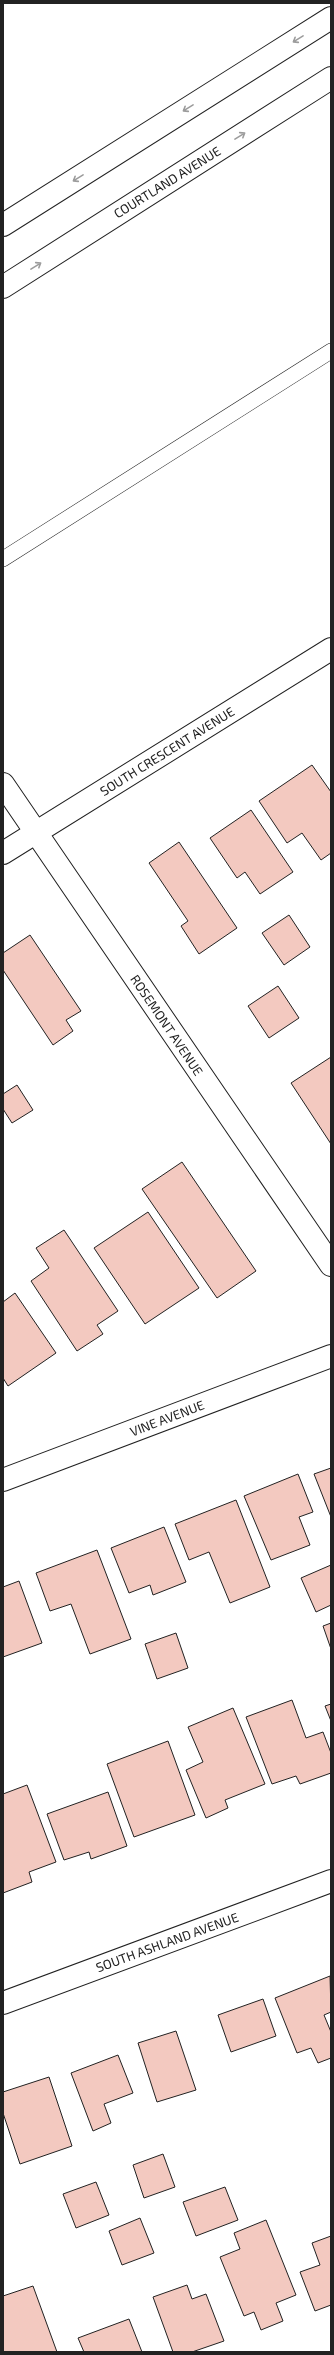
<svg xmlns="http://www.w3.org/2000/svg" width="334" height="2355" font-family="'Exo 2',sans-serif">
<rect width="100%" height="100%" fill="#fff"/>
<g fill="#f3c9c0" stroke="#222">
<polygon points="312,765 331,792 331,853 321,860 302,833 287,843 259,801"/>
<polygon points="251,810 293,872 260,894 245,872 237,878 210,838"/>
<polygon points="179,842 237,928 199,954 181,926 188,921 149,863"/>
<polygon points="289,915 310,947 284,965 262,933"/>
<polygon points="30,935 81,1011 66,1020 73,1031 53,1045 3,970 3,953"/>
<polygon points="278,986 299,1018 269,1038 248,1006"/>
<polygon points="331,1057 331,1144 291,1083"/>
<polygon points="17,1085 33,1110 12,1123 3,1109 3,1094"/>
<polygon points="182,1162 256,1271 217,1298 142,1189"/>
<polygon points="148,1212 199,1288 145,1324 94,1248"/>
<polygon points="64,1230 118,1311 97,1325 103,1334 77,1351 31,1281 49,1268 36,1248"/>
<polygon points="15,1293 56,1353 8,1386 3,1378 3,1302"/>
<polygon points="331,1468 331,1517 314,1474"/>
<polygon points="298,1474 313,1512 299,1517 310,1545 271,1560 244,1496"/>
<polygon points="236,1500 270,1587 230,1603 209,1552 189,1560 175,1524"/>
<polygon points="164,1527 186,1582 153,1595 150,1585 129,1593 111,1548"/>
<polygon points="97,1550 131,1639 90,1654 71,1604 50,1611 36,1573"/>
<polygon points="331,1565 331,1605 316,1612 301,1578"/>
<polygon points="19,1581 42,1643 3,1657 3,1587"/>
<polygon points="331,1623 331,1649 323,1626"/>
<polygon points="176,1633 188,1668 157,1679 145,1644"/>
<polygon points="292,1700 306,1738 323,1732 331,1753 331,1773 300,1784 296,1776 272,1784 246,1717"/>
<polygon points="331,1704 331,1721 325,1706"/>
<polygon points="233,1708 265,1784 225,1800 228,1808 206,1818 186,1770 203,1762 188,1727"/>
<polygon points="168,1741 195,1815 134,1837 107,1764"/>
<polygon points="27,1785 56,1862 29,1872 32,1882 3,1893 3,1794"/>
<polygon points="108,1792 127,1846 91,1859 89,1852 64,1860 47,1814"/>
<polygon points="330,1976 331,2012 324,2015 331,2032 331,2058 318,2063 311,2048 297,2053 275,1998"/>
<polygon points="263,1999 276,2036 231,2052 218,2015"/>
<polygon points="176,2031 196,2090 157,2102 138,2043"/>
<polygon points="118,2055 133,2093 104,2104 111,2123 93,2131 71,2073"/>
<polygon points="49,2077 72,2146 20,2164 3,2113 3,2092"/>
<polygon points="163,2154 175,2187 144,2198 133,2165"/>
<polygon points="96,2182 109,2215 76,2228 63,2194"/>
<polygon points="225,2187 238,2220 196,2236 183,2202"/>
<polygon points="140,2218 154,2253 122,2265 109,2231"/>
<polygon points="266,2220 296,2295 276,2303 283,2321 261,2330 254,2312 244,2316 220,2257 240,2249 234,2233"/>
<polygon points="331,2236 331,2305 315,2311 300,2272 320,2265 312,2243"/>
<polygon points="187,2285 192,2299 206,2294 224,2341 192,2352 173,2352 153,2297"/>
<polygon points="33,2286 57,2352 3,2352 3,2296"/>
<polygon points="129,2319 142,2352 84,2352 78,2338"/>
</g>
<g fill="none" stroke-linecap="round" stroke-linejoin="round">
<defs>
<polyline id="service" points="3,559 331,351"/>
<g id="minor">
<polyline points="3,225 331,18"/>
<polyline points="3,287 331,78"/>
<polyline points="3,784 331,1265"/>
<polyline points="3,853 331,649"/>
<polyline points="3,1480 331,1356"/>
<polyline points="3,2003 331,1881"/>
</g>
</defs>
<use href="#service" stroke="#222" stroke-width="16"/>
<use href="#minor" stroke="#222" stroke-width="24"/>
<use href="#service" stroke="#fff" stroke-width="15"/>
<use href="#minor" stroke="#fff" stroke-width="22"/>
</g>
<defs><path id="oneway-shaft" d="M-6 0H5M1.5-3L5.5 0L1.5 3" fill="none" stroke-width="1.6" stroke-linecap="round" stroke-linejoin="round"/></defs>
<g stroke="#9c9c9c">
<use href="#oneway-shaft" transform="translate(298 39) rotate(148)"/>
<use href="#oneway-shaft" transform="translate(188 108) rotate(148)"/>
<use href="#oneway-shaft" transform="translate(240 136) rotate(-32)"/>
<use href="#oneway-shaft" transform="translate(78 178) rotate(148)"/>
<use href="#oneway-shaft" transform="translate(36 266) rotate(-32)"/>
</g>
<g text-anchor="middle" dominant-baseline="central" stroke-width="3" stroke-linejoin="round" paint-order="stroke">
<g font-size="13" fill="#222" stroke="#fff">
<text transform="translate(167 182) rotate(-32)">COURTLAND AVENUE</text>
<text transform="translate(167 751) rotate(-32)">SOUTH CRESCENT AVENUE</text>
<text transform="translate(167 1025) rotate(56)">ROSEMONT AVENUE</text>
<text transform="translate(167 1418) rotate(-21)">VINE AVENUE</text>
<text transform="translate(167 1942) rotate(-20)">SOUTH ASHLAND AVENUE</text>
</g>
</g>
<rect width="334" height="2355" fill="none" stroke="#222222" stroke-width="8"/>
</svg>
